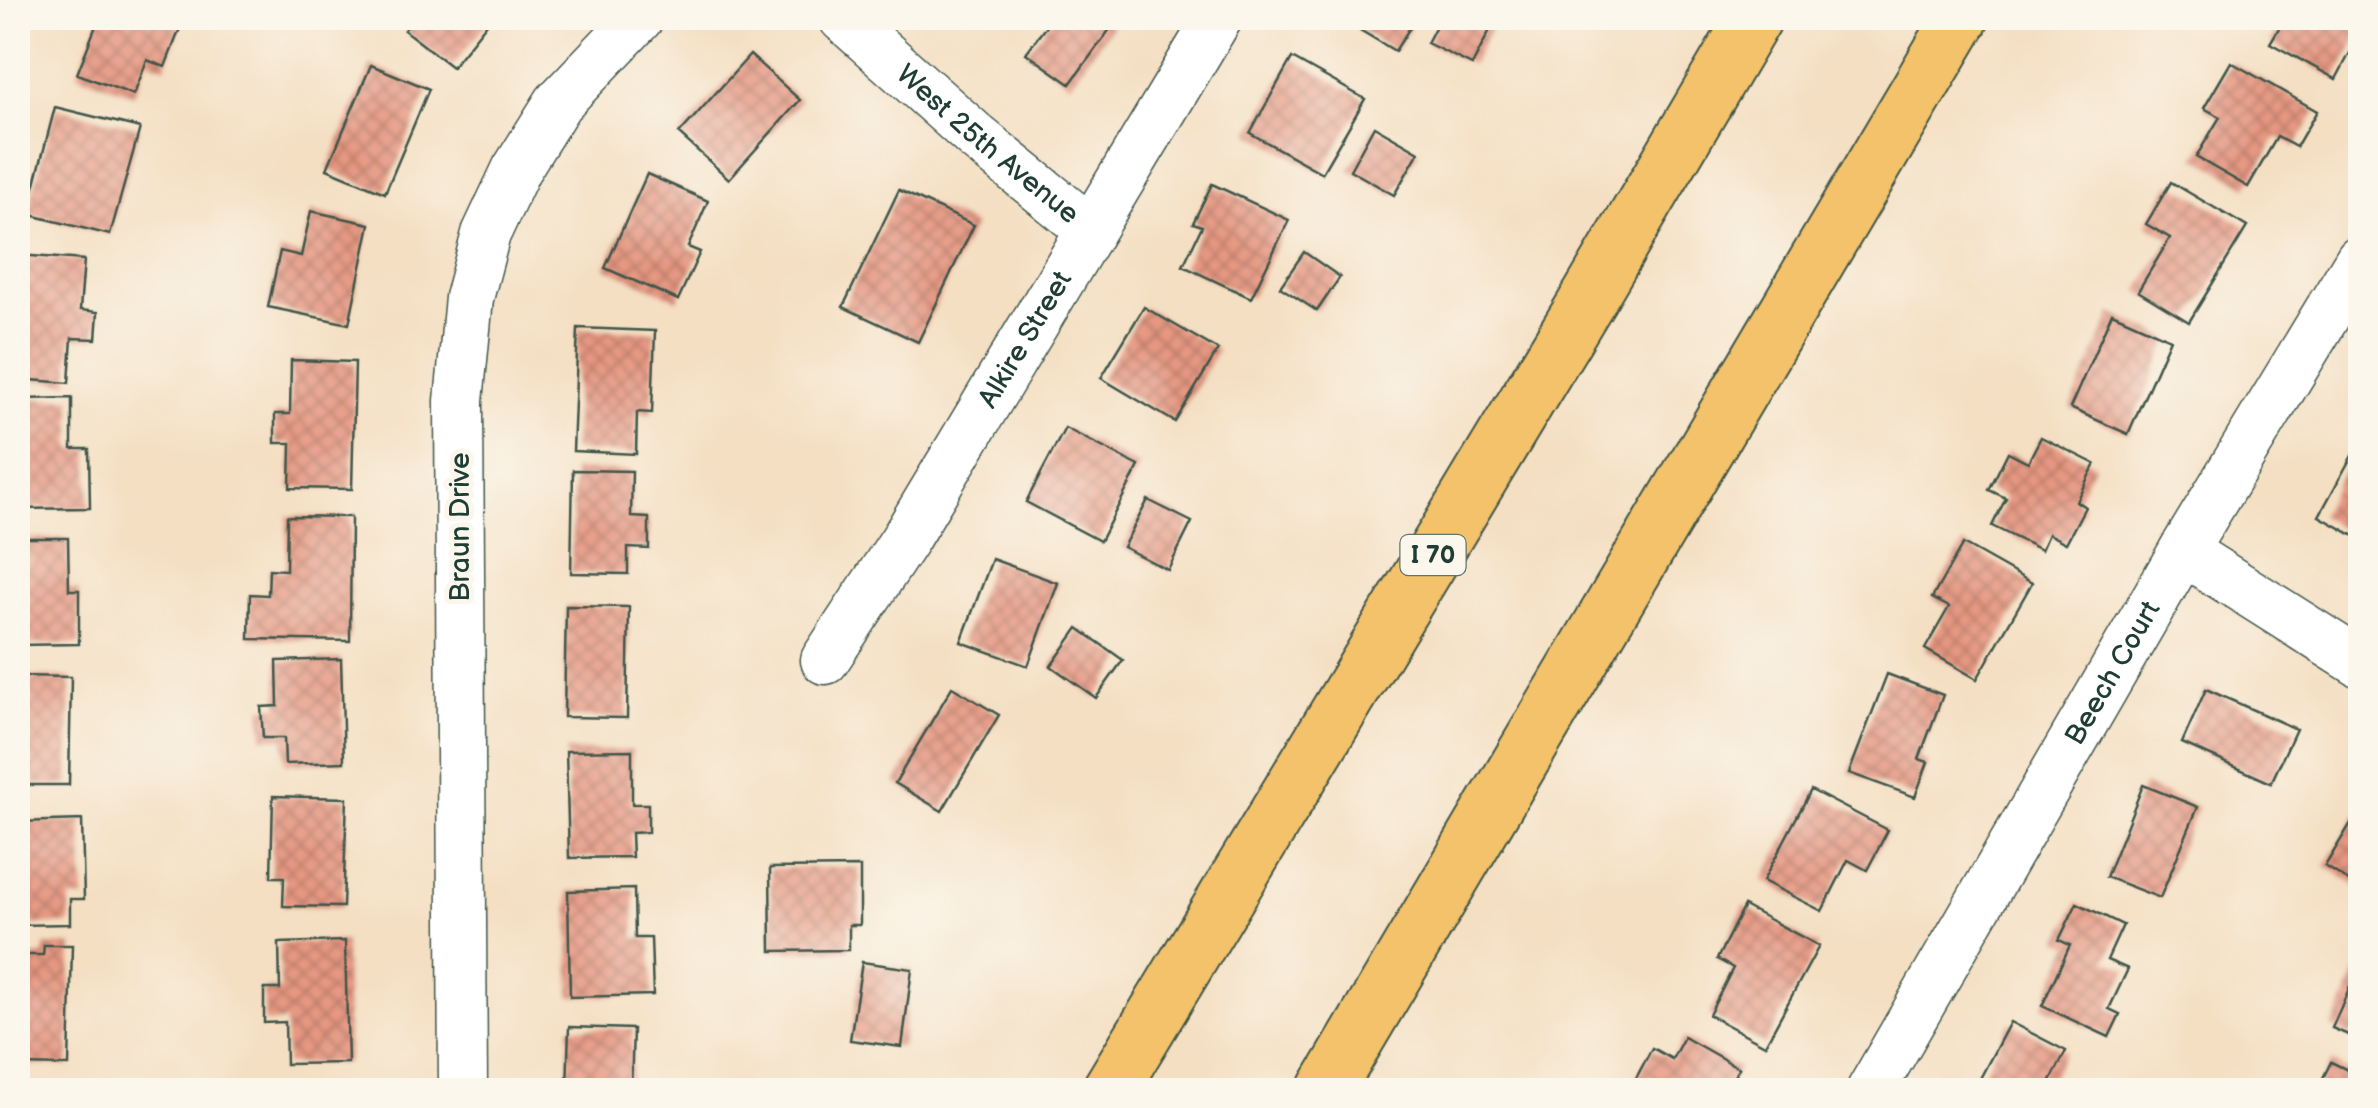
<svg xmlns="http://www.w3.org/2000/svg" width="2378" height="1108" font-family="'Balsamiq Sans',sans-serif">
<defs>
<pattern id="building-cross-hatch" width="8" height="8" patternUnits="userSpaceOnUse" patternTransform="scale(2.5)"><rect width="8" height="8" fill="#e69882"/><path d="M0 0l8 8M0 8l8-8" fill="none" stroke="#ba7d6b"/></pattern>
</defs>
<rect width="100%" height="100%" fill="#fbf7ec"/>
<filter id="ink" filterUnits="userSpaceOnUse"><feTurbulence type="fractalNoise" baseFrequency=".01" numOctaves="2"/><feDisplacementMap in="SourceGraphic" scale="20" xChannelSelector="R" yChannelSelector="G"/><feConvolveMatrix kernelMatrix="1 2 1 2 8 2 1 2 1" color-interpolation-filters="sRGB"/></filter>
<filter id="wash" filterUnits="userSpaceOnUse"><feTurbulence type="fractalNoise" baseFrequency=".0048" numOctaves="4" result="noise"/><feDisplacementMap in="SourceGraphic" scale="40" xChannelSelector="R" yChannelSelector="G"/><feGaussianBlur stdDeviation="2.25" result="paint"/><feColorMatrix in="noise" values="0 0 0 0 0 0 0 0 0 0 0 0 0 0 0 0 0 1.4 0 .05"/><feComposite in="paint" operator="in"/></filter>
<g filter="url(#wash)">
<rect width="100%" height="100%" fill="#f4dfc3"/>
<g id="blocks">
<g fill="url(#building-cross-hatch)">
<polygon points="99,18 184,18 165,67 147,60 134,95 77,74"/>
<polygon points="415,18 491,18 452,67 404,30"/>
<polygon points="1052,18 1118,18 1070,84 1026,53"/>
<polygon points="1340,18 1416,18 1395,51"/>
<polygon points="1440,18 1485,18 1494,22 1472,65 1427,43"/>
<polygon points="2285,18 2360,18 2360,34 2336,79 2270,43"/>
<polygon points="750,55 800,100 729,179 679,134"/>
<polygon points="1292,58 1365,99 1322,173 1250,133"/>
<polygon points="2231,62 2317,111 2296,147 2277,137 2248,187 2196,157 2220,117 2204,108"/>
<polygon points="371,65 429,89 385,193 327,169"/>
<polygon points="55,107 140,128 110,235 27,214"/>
<polygon points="1374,126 1419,152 1394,195 1350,170"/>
<polygon points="647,174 708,201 688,247 700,252 678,300 605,268"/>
<polygon points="2171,182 2247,227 2189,322 2138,291 2170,238 2146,224"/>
<polygon points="1212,184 1289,220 1251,298 1183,266 1202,226 1193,223"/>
<polygon points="899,190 974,225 918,342 843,307"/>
<polygon points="311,211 370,224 349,324 268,307 280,251 301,256"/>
<polygon points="1304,252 1340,277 1317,311 1280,287"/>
<polygon points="18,255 84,260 80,310 98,312 96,339 72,338 69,383 18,379"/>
<polygon points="1144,307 1218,350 1175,422 1101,378"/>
<polygon points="2112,313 2170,339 2128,434 2070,408"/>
<polygon points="578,328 655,331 652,413 637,412 636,454 573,451"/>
<polygon points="291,360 355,362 352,489 290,488 291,443 275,443 275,414 290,414"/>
<polygon points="72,398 72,449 89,449 90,508 18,509 18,399"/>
<polygon points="1065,428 1139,466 1100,541 1026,502"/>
<polygon points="2041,437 2095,464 2076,501 2085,507 2066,543 2048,534 2041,550 1992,526 2006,498 1989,490 2008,452 2028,462"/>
<polygon points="2360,441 2360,539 2319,516"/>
<polygon points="573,470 632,471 631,517 649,518 649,549 628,548 628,574 571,573"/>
<polygon points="1148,500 1192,522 1168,570 1123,547"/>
<polygon points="287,516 351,517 350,641 249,639 250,594 268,595 269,569 286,570"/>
<polygon points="18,538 68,538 69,590 79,590 79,644 18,645"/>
<polygon points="1963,544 2032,583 1977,679 1925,649 1949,607 1932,598"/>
<polygon points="992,559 1058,583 1028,666 961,642"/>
<polygon points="566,606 629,607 627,718 564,717"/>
<polygon points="1078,628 1123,660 1096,698 1051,666"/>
<polygon points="341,659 344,762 285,764 284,738 263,738 261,707 278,706 277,661"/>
<polygon points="1887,674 1943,695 1919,759 1928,762 1915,797 1849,773"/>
<polygon points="18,676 71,677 69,785 18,785"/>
<polygon points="952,687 999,715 942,811 895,783"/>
<polygon points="2206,689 2296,729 2271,783 2182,743"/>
<polygon points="632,750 632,804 648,804 648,832 631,833 632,857 569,858 566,751"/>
<polygon points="2143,785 2198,807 2160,898 2106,877"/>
<polygon points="1811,790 1888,830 1867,870 1848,860 1822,911 1763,881"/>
<polygon points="273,796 347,798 343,907 283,906 284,877 271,877"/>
<polygon points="2360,808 2360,888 2325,866"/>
<polygon points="82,820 84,899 70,899 70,924 18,925 18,822"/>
<polygon points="860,867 860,925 849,925 849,950 771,951 770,868"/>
<polygon points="634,889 635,938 651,938 653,995 570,997 568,891"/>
<polygon points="2077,903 2123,925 2107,960 2128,969 2109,1009 2120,1014 2109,1037 2042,1006 2070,945 2059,940"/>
<polygon points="1744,906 1819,946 1765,1045 1709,1015 1733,968 1717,959"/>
<polygon points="345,941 348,1063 286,1064 285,1022 264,1023 264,989 280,989 279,943"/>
<polygon points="44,945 72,945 69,1066 18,1065 18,955 43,955"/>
<polygon points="862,962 912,969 902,1047 850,1040"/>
<polygon points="2360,963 2360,1040 2332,1028"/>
<polygon points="2010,1022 2066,1051 2046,1090 1974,1090"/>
<polygon points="569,1027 633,1029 631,1090 567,1090"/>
<polygon points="1684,1037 1739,1068 1726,1090 1650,1090 1634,1082 1652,1048 1672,1059"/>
<polygon points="2331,1062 2360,1076 2360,1090 2317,1090"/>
</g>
</g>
</g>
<g filter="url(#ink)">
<use href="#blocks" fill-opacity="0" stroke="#3f5549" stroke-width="2.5"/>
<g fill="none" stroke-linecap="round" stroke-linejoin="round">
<defs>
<g id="street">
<path id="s1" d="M843,18l133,119 112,91"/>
<polyline points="2183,551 2360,663"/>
<path id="s2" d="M825,660l80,-121 313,-521"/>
<polyline points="463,1090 459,401 469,298 486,234 516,170 558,103 639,18"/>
<path id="s3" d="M1871,1090l312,-539 177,-292"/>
</g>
<g id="highway">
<polyline points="1110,1090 1590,296 1754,18"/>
<polyline points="1326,1090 1961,18"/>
</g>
</defs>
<use href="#street" stroke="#3f5549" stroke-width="51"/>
<use href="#highway" stroke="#3f5549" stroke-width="59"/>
<use href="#street" stroke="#fff" stroke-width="48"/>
<use href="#highway" stroke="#f3c26a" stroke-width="55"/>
</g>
</g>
<g text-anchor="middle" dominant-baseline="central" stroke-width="10" stroke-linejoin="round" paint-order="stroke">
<rect fill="#fbf7ec" stroke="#61756b" stroke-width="2.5" x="1400.5" y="535" width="65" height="40" rx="8"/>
<g font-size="25" font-weight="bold" fill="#1f3d34">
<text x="1433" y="555">I 70</text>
</g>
<g font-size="28" fill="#1f3d34" stroke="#fbf7ec">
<text stroke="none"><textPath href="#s1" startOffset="192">West 25th Avenue</textPath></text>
<text stroke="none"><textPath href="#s2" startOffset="378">Alkire Street</textPath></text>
<text transform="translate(460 527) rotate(-90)">Braun Drive</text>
<text stroke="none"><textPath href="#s3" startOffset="482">Beech Court</textPath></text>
</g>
</g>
<rect width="2378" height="1108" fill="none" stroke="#fbf7ec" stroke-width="60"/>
</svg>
